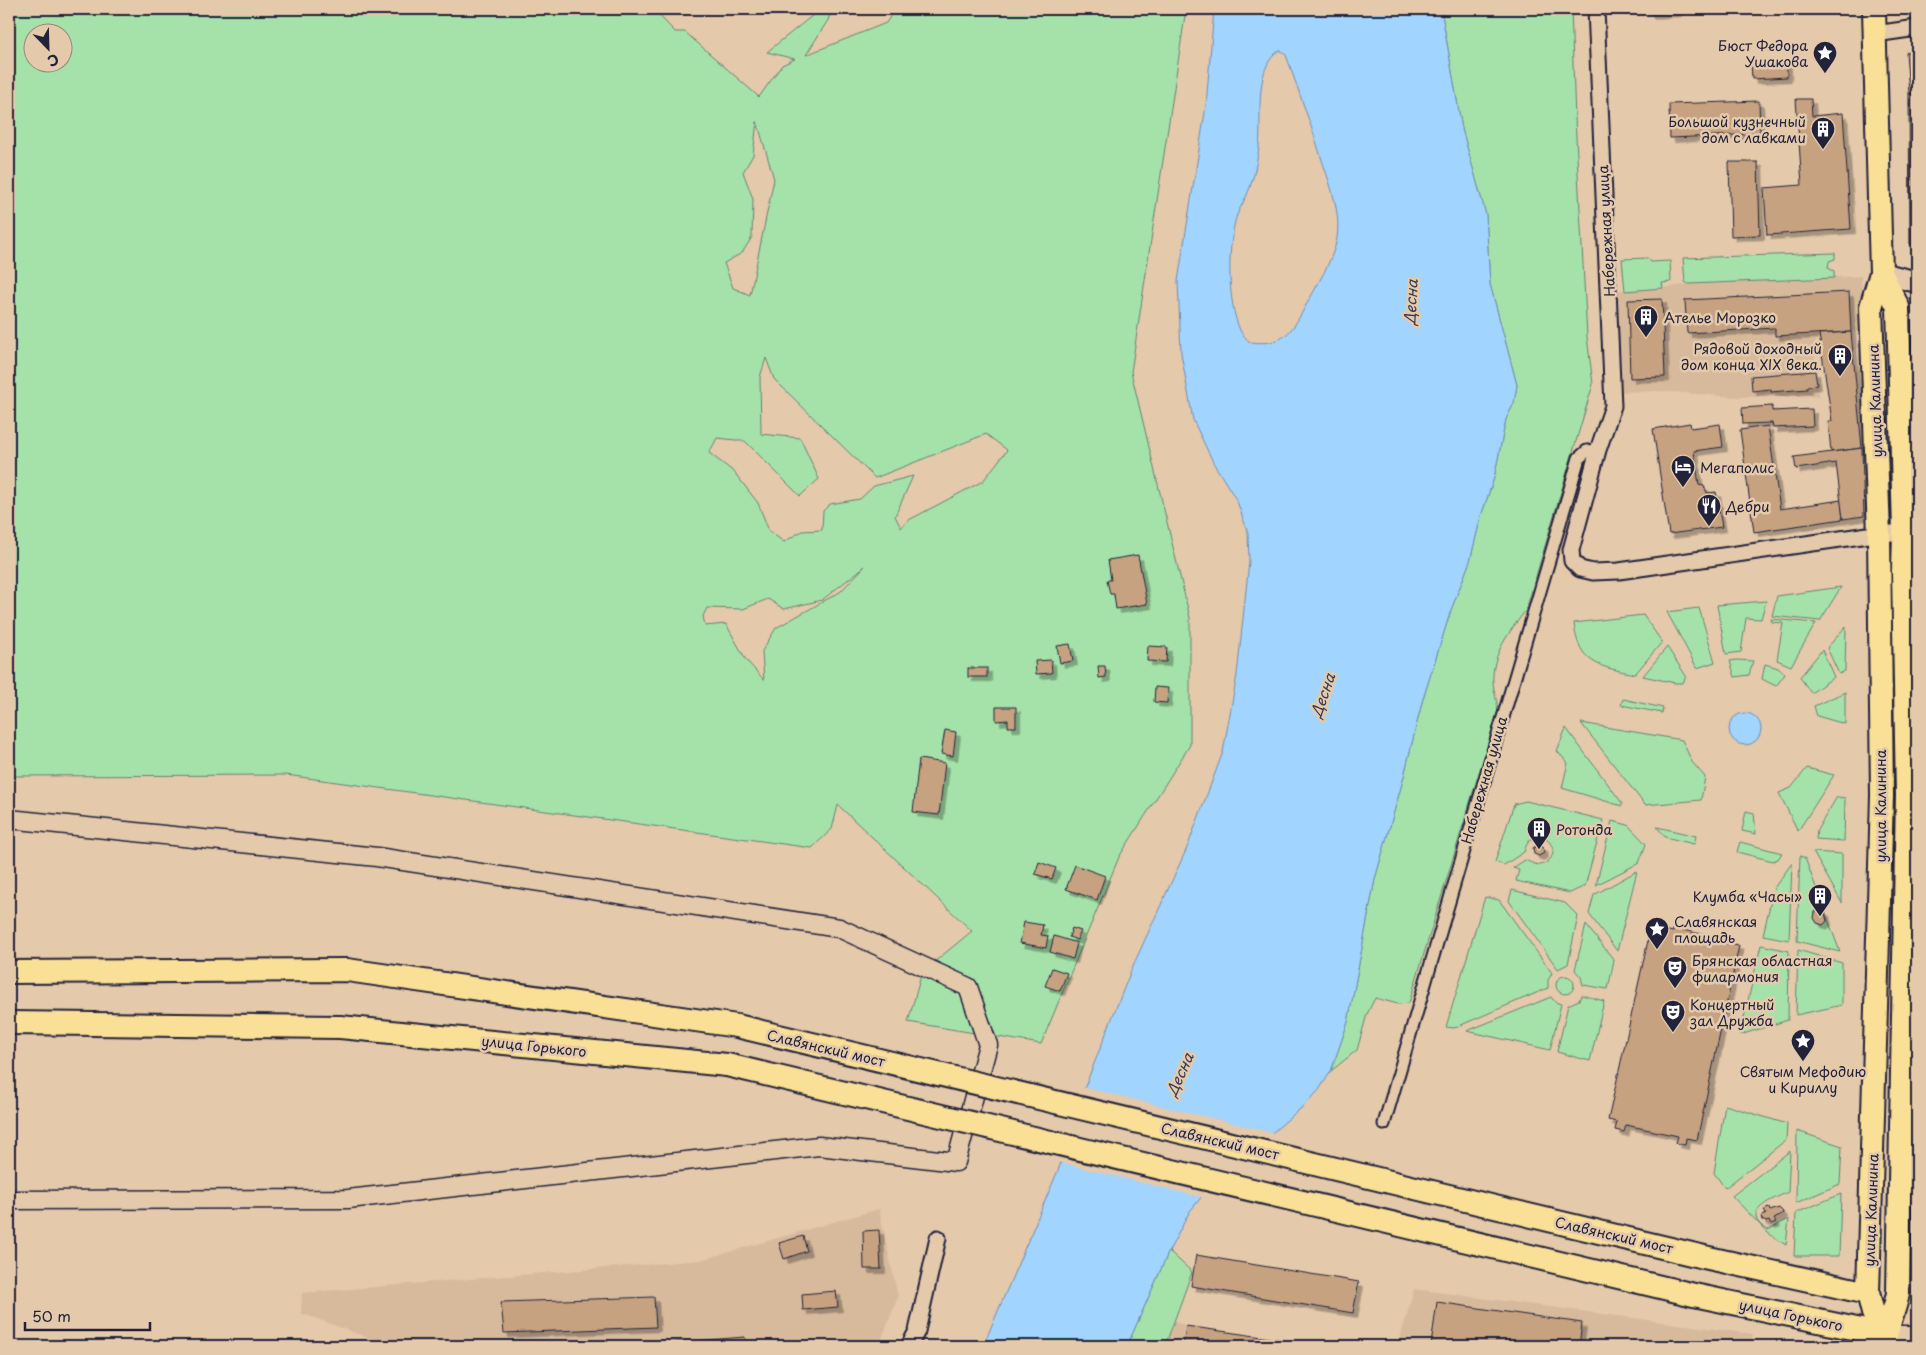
<svg xmlns="http://www.w3.org/2000/svg" width="1926" height="1355" font-family="'Playpen Sans',sans-serif">
<defs>
<filter id="shadow"><feDropShadow dx="4.5" dy="4.5" stdDeviation="0" flood-color="#0004"/></filter>
</defs>
<rect width="100%" height="100%" fill="#e4c9ab"/>
<filter id="ink" filterUnits="userSpaceOnUse"><feTurbulence type="fractalNoise" baseFrequency=".02" numOctaves="2"/><feDisplacementMap in="SourceGraphic" scale="10" xChannelSelector="R" yChannelSelector="G"/><feConvolveMatrix kernelMatrix="1 2 1 2 8 2 1 2 1" color-interpolation-filters="sRGB"/></filter>
<g filter="url(#ink)">
<g fill="#d7ba9c">
<polygon points="1861,276 1863,331 1819,334 1814,347 1818,396 1734,397 1659,391 1615,392 1609,291 1663,288 1689,284"/>
<polygon points="879,1209 898,1297 879,1346 390,1346 301,1313 302,1293 701,1260"/>
<polygon points="1414,1289 1753,1334 1751,1346 1398,1346"/>
<polygon points="1174,1321 1186,1326 1290,1341 1289,1346 1165,1346"/>
</g>
<g fill="#a5e2a9" stroke="#648272" fill-rule="evenodd">
<path d="M9,9h630l15,1 21,22h10l74,65 23,-32 13,-6 -28,-7 46,-37 1,-6h18l-4,11 -22,35 80,-32 9,-14h291l-55,363 59,246v127l-71,112 -78,187 -133,-22 14,-50 50,-41 -134,-126 -6,24 -20,19 -526,-73 -277,1zM32,32h30v30h-30zM757,121l17,58 -24,116 -17,-7 -9,-25 18,-10 10,-16 1,-38 -10,-27 10,-17zM766,358l8,21 101,99 111,-44 21,16 -24,31 -76,40 -6,7 -6,-12 18,-40 -39,10 -14,13 -30,5 -7,7 -1,19 -20,1 -18,11 -15,-11 -11,-28 -24,-31 -25,-19 8,-15 28,3 55,55 19,-17 -19,-41 -39,-4 -1,-57zM865,566l-25,26 -64,36 -14,23 2,29 -18,-20 -20,-36 -21,2 -2,-10 4,-8 36,1 25,-10 16,10 38,-9z"/>
<path d="M1441,9h130l4,110 12,218 6,47 -67,226c-16,21 -35,44 -33,73 1,9 4,18 5,27l-89,293 -11,1 -23,-6 -8,16 -10,36 -26,21 17,-49 27,-143 28,-99 19,-78 29,-92 19,-49 11,-45 13,-38 12,-59 8,-16 3,-18 -27,-101 -4,-69 -24,-86z"/>
<polygon points="1835,253 1835,259 1829,261 1828,268 1834,271 1834,278 1689,284 1685,282 1683,258"/>
<polygon points="1648,258 1651,262 1670,261 1671,282 1662,283 1663,288 1625,291 1622,259"/>
<polygon points="1841,587 1820,621 1772,616 1777,596"/>
<polygon points="1766,601 1761,619 1746,618 1741,652 1726,654 1717,605"/>
<polygon points="1699,608 1715,662 1697,668 1667,612"/>
<path d="M1643,615l19,27 -27,32c-35,-7 -57,-10 -61,-51z"/>
<polygon points="1771,619 1816,623 1791,666 1777,660 1783,623 1772,622"/>
<polygon points="1846,626 1845,671 1839,674 1827,648"/>
<polygon points="1667,647 1686,676 1683,683 1675,683 1643,676"/>
<polygon points="1822,650 1834,677 1811,693 1800,677"/>
<polygon points="1737,660 1753,661 1749,675 1735,677 1730,661"/>
<polygon points="1765,664 1778,668 1785,674 1776,686 1762,679"/>
<polygon points="1845,692 1845,724 1817,716 1814,706"/>
<polygon points="1623,699 1663,708 1662,713 1621,705"/>
<polygon points="1581,723 1682,740 1692,762 1705,777 1701,800 1645,805"/>
<polygon points="1566,728 1622,803 1622,806 1562,788 1568,763 1557,751"/>
<polygon points="1807,768 1834,775 1798,831 1779,793 1791,788"/>
<polygon points="1837,797 1845,798 1844,841 1816,839 1817,830"/>
<path d="M1526,801l77,19 -18,66 -15,7 -54,-12 3,-11 -6,-2 12,-8c7,3 15,8 22,2 20,-15 -15,-43 -23,-10l-20,13 -9,-3 19,-58z"/>
<polygon points="1746,811 1754,813 1756,834 1742,831"/>
<polygon points="1612,821 1628,825 1646,844 1639,863 1596,885"/>
<polygon points="1657,827 1696,836 1694,844 1665,837"/>
<polygon points="1740,842 1782,853 1778,859 1773,861 1737,852"/>
<polygon points="1813,852 1842,854 1842,903"/>
<path d="M1800,856l5,2 35,94 -43,-11zM1820,909l5,3 2,9 -4,4c-7,-3 -9,-6 -8,-13z"/>
<polygon points="1792,863 1789,940 1763,935 1774,888"/>
<polygon points="1637,871 1617,951 1589,914 1594,895"/>
<polygon points="1512,890 1565,903 1578,916 1568,964 1558,969 1509,901"/>
<polygon points="1485,897 1499,900 1552,973 1548,980 1548,988 1454,1028 1446,1027"/>
<polygon points="1586,925 1614,960 1608,989 1583,985 1581,977 1575,970"/>
<polygon points="1761,945 1789,951 1788,1020 1740,1035"/>
<polygon points="1798,950 1842,963 1842,1005 1796,1015"/>
<circle cx="1565" cy="985" r="9"/>
<polygon points="1582,995 1604,1001 1590,1061 1557,1052 1568,1005 1579,1000"/>
<polygon points="1551,997 1555,1002 1561,1004 1550,1050 1467,1031"/>
<polygon points="1725,1105 1787,1124 1786,1140 1725,1188 1714,1173"/>
<polygon points="1797,1131 1842,1146 1840,1184 1796,1203"/>
<path d="M1790,1151l-2,41c-14,7 -51,20 -20,38l21,-11 -3,26 -18,-12 -36,-37z"/>
<polygon points="1841,1194 1839,1256 1794,1256 1796,1213"/>
<polygon points="1169,1251 1192,1272 1165,1346 1127,1346"/>
</g>
<g fill="#a1d4ff" stroke="#6e8db1" fill-rule="evenodd">
<path d="M1214,9h227l21,120 24,86 4,69 27,101 -3,18 -8,16 -12,59 -13,38 -11,45 -19,49 -29,92 -19,78 -28,99 -27,143 -17,49 -12,19 -13,14 -93,79 -23,28 -21,40 -42,95h-144l76,-178 27,-84 46,-116 55,-120 36,-96 14,-77 12,-113 -1,-29 -11,-32 -23,-37 -21,-44 -12,-67 -3,-72 28,-175zM1280,50l6,5c12,35 25,69 36,105 8,25 19,51 15,78 -3,20 -22,51 -32,69 -14,27 -23,39 -55,35 -3,-3 -8,-7 -10,-12 -13,-28 -13,-86 -3,-115 4,-10 10,-18 13,-28 4,-10 6,-22 8,-33 6,-30 -7,-86 22,-104z"/>
<circle cx="1745" cy="729" r="16"/>
</g>
<polygon fill="#e4c9ab" points="1082,1087 1274,1133 1215,1185 1204,1198 1058,1162"/>
<g fill="#c6a281" stroke="#22223b" filter="url(#shadow)">
<polygon points="1648,9 1677,9 1677,12 1649,14"/>
<polygon points="1917,51 1917,94 1909,94 1906,52"/>
<polygon points="1787,61 1787,77 1752,79 1751,63"/>
<polygon points="1909,94 1917,94 1917,246 1910,244"/>
<polygon points="1796,99 1811,99 1812,116 1843,113 1851,229 1767,235 1764,188 1802,185"/>
<polygon points="1759,101 1760,134 1670,138 1669,104"/>
<polygon points="1729,162 1758,162 1760,235 1731,236"/>
<polygon points="1849,292 1851,332 1775,336 1775,328 1687,333 1685,300"/>
<polygon points="1662,299 1665,377 1630,378 1628,300"/>
<polygon points="1851,332 1862,448 1831,452 1828,421 1832,421 1819,334"/>
<polygon points="1815,371 1817,385 1807,386 1807,389 1771,392 1771,389 1752,391 1751,376"/>
<polygon points="1913,404 1917,404 1916,466"/>
<polygon points="1772,406 1772,411 1812,409 1813,426 1773,428 1772,423 1743,424 1742,408"/>
<polygon points="1690,423 1691,428 1720,424 1723,447 1694,451 1699,485 1704,486 1707,493 1716,492 1722,527 1669,534 1653,429"/>
<polygon points="1768,426 1780,509 1841,500 1843,519 1754,532 1740,430"/>
<polygon points="1862,448 1864,516 1843,519 1836,463 1796,469 1794,457"/>
<polygon points="1138,555 1147,604 1116,609 1114,594 1110,594 1107,580 1111,580 1108,560"/>
<polygon points="1070,644 1073,661 1060,663 1057,646"/>
<polygon points="1148,646 1167,647 1166,662 1147,661"/>
<polygon points="1051,660 1052,673 1036,674 1035,661"/>
<polygon points="1098,666 1105,666 1106,677 1099,678"/>
<rect x="968" y="668" width="19" height="9"/>
<polygon points="1155,687 1168,688 1167,703 1154,702"/>
<polygon points="996,707 1016,707 1016,727 1008,727 1008,720 996,721"/>
<polygon points="945,730 956,732 953,756 941,754"/>
<polygon points="919,759 945,763 939,815 913,812"/>
<polygon points="1538,845 1543,847 1544,853 1539,856 1534,854 1533,848"/>
<polygon points="1039,862 1056,868 1052,879 1035,874"/>
<polygon points="1075,865 1105,876 1097,900 1066,889"/>
<polygon points="1820,909 1825,912 1826,917 1827,921 1823,925 1817,923 1814,918 1815,912"/>
<polygon points="1024,922 1043,925 1041,935 1048,936 1046,948 1020,943"/>
<polygon points="1651,927 1673,932 1673,928 1720,938 1719,942 1739,946 1697,1140 1686,1138 1685,1145 1676,1143 1678,1136 1626,1125 1624,1132 1615,1130 1617,1122 1608,1120"/>
<polygon points="1072,928 1081,931 1077,940 1069,937"/>
<polygon points="1054,936 1077,943 1073,959 1050,952"/>
<polygon points="1052,968 1067,973 1060,991 1045,986"/>
<polygon points="1769,1208 1770,1211 1779,1208 1783,1212 1782,1215 1774,1219 1776,1222 1771,1224 1769,1221 1766,1222 1762,1220 1761,1217 1766,1214 1764,1210"/>
<polygon points="879,1230 881,1269 864,1269 863,1231"/>
<polygon points="803,1236 807,1251 784,1259 779,1243"/>
<polygon points="1196,1255 1359,1282 1353,1313 1191,1286"/>
<polygon points="836,1291 838,1307 803,1310 802,1294"/>
<polygon points="654,1297 656,1327 504,1333 501,1302"/>
<polygon points="1437,1302 1582,1323 1579,1346 1431,1345"/>
<polygon points="1186,1326 1290,1341 1289,1346 1183,1346"/>
<polygon points="745,1337 746,1346 669,1346 669,1343"/>
<polygon points="654,1344 654,1346 612,1346"/>
</g>
<g fill="none" stroke-linecap="round" stroke-linejoin="round">
<defs>
<polyline id="pedestrian" points="1384,1124 1579,458 1587,451 1598,450"/>
<g id="minor">
<polyline points="1596,9 1613,406 1598,450 1571,550 1572,561 1580,569 1593,572 1619,571 1868,535 1904,532"/>
<polyline points="1875,34 1917,28"/>
<polyline points="909,1346 917,1331 938,1238"/>
</g>
<g id="tertiary">
<polyline points="1906,538 1917,568"/>
<polyline points="9,819 377,857 839,928 968,987 988,1045 956,1162 819,1146 348,1199 9,1200"/>
<polyline points="1885,1335 1917,1335"/>
</g>
<polyline id="secondary" points="1881,273 1917,282"/>
<g id="primary">
<polyline points="1874,9 1881,273 1871,307 1879,535 1882,795 1868,1293 1873,1313 1885,1335"/>
<path d="M1881,273l17,34 6,225 -1,38 4,225 -9,498c-3,19 -13,35 -13,53"/>
<polyline points="9,972 347,970 737,1026"/>
<polyline points="9,1023 340,1027 727,1065"/>
<polyline points="1704,1257 1868,1293"/>
<polyline points="1694,1295 1885,1335"/>
</g>
</defs>
<use href="#pedestrian" stroke="#22223b" stroke-width="15"/>
<use href="#minor" stroke="#22223b" stroke-width="19"/>
<use href="#tertiary" stroke="#22223b" stroke-width="21"/>
<use href="#secondary" stroke="#22223b" stroke-width="24"/>
<use href="#primary" stroke="#22223b" stroke-width="26"/>
<use href="#pedestrian" stroke="#e4c9ab" stroke-width="11"/>
<use href="#minor" stroke="#e4c9ab" stroke-width="15"/>
<use href="#tertiary" stroke="#e4c9ab" stroke-width="18"/>
<use href="#secondary" stroke="#e4c9ab" stroke-width="20"/>
<use href="#primary" stroke="#fadf96" stroke-width="22"/>
<defs>
<g id="primary-bridge">
<polyline points="737,1026 1704,1257"/>
<polyline points="727,1065 1694,1295"/>
</g>
</defs>
<use href="#primary-bridge" stroke="#22223b" stroke-width="26" stroke-linecap="butt"/>
<use href="#primary-bridge" stroke="#fadf96" stroke-width="22"/>
</g>
</g>
<defs>
<symbol id="sight-pin" viewBox="-11 -11 22 30"><path d="M0 17L-7.5 6A9.5 9.5 0 1 1 7.5 6Z" fill="#22223b" stroke="#e4c9ab"/><path d="M0-6L1.8-2.2L6-1.7L2.9 1.2L3.7 5.4L0 3.3L-3.7 5.4L-2.9 1.2L-6-1.7L-1.8-2.2Z" fill="#fff"/></symbol>
<symbol id="building-pin" viewBox="-11 -11 22 30"><path d="M0 17L-7.5 6A9.5 9.5 0 1 1 7.5 6Z" fill="#22223b" stroke="#e4c9ab"/><path d="M-4-6H4V6H1V3H-1V6H-4ZM-2.5-4.3h1.7v1.8h-1.7ZM.8-4.3h1.7v1.8H.8ZM-2.5-1h1.7V.8h-1.7ZM.8-1h1.7V.8H.8Z" fill="#fff"/></symbol>
<symbol id="hotel-pin" viewBox="-11 -11 22 30"><path d="M0 17L-7.5 6A9.5 9.5 0 1 1 7.5 6Z" fill="#22223b" stroke="#e4c9ab"/><path d="M-6-4.5h1.5V1H6V5H4.5V3h-9V5H-6ZM-4 0a1.8 1.8 0 1 1 3.6 0ZM.5 0V-2.5h3Q6-2.5 6 0Z" fill="#fff"/></symbol>
<symbol id="restaurant-pin" viewBox="-11 -11 22 30"><path d="M0 17L-7.5 6A9.5 9.5 0 1 1 7.5 6Z" fill="#22223b" stroke="#e4c9ab"/><path d="M-5-6h1v4h1v-4h1v4h1v-4h1v5L-1.5 .5V6h-2V.5L-5-1ZM5-6V6H3V1.5H1.5Q1.5-4 5-6Z" fill="#fff"/></symbol>
<symbol id="theatre-pin" viewBox="-11 -11 22 30"><path d="M0 17L-7.5 6A9.5 9.5 0 1 1 7.5 6Z" fill="#22223b" stroke="#e4c9ab"/><path d="M-5-5.5Q0-4 5-5.5V0Q5 5 0 6Q-5 5-5 0ZM-3.3-2.5H-1v1.5H-3.3ZM1-2.5H3.3v1.5H1ZM-2.8 1Q0 5.5 2.8 1Z" fill="#fff"/></symbol>
</defs>
<g fill-rule="evenodd">
<use href="#sight-pin" x="1811" y="39" width="28" height="38"/>
<use href="#building-pin" x="1809" y="115" width="28" height="38"/>
<use href="#building-pin" x="1632" y="303" width="28" height="38"/>
<use href="#building-pin" x="1826" y="342" width="28" height="38"/>
<use href="#hotel-pin" x="1669" y="453" width="28" height="38"/>
<use href="#restaurant-pin" x="1695" y="492" width="28" height="38"/>
<use href="#building-pin" x="1525" y="815" width="28" height="38"/>
<use href="#building-pin" x="1806" y="882" width="28" height="38"/>
<use href="#sight-pin" x="1643" y="915" width="28" height="38"/>
<use href="#theatre-pin" x="1661" y="954" width="28" height="38"/>
<use href="#theatre-pin" x="1659" y="998" width="28" height="38"/>
<use href="#sight-pin" x="1789" y="1027" width="28" height="38"/>
</g>
<g text-anchor="middle" dominant-baseline="central" stroke-width="5" stroke-linejoin="round" paint-order="stroke">
<g font-size="14" fill="#22223b" stroke="#e4c9ab" text-anchor="start">
<text x="1808" y="45" text-anchor="end">Бюст Федора<tspan x="1808" dy="16">Ушакова</tspan></text>
<text x="1806" y="121" text-anchor="end">Большой кузнечный<tspan x="1806" dy="16">дом с лавками</tspan></text>
<text x="1664" y="317">Ателье Морозко</text>
<text x="1822" y="348" text-anchor="end">Рядовой доходный<tspan x="1822" dy="16">дом конца XIX века.</tspan></text>
<text x="1700" y="467">Мегаполис</text>
<text x="1726" y="506">Дебри</text>
<text x="1556" y="829">Ротонда</text>
<text x="1802" y="896" text-anchor="end">Клумба «Часы»</text>
<text x="1674" y="921">Славянская<tspan x="1674" dy="16">площадь</tspan></text>
<text x="1692" y="960">Брянская областная<tspan x="1692" dy="16">филармония</tspan></text>
<text x="1690" y="1004">Концертный<tspan x="1690" dy="16">зал Дружба</tspan></text>
<text x="1803" y="1071" text-anchor="middle">Святым Мефодию<tspan x="1803" dy="16">и Кириллу</tspan></text>
</g>
<g font-size="14" fill="#22223b" stroke="#e4c9ab">
<text transform="translate(1606 231) rotate(-93)">Набережная улица</text>
<text transform="translate(1875 401) rotate(-92)">улица Калинина</text>
<text transform="translate(1484 780) rotate(-74)">Набережная улица</text>
<text transform="translate(1880 806) rotate(-90)">улица Калинина</text>
<text transform="translate(534 1046) rotate(6)">улица Горького</text>
<text transform="translate(826 1048) rotate(13)">Славянский мост</text>
<text transform="translate(1220 1141) rotate(13)">Славянский мост</text>
<text transform="translate(1871 1210) rotate(-88)">улица Калинина</text>
<text transform="translate(1614 1235) rotate(13)">Славянский мост</text>
<text transform="translate(1791 1315) rotate(12)">улица Горького</text>
</g>
<g font-size="15" font-style="italic" fill="#353d58" stroke="#e4c9ab">
<text transform="translate(1410 302) rotate(-87)">Десна</text>
<text transform="translate(1322 695) rotate(-71)">Десна</text>
<text transform="translate(1179 1074) rotate(-66)">Десна</text>
</g>
</g>
<rect width="1926" height="1355" fill="none" stroke="#e4c9ab" stroke-width="30"/>
<rect x="15" y="15" width="1896" height="1325" fill="none" stroke="#22223b" stroke-width="2" filter="url(#ink)"/>
<g transform="translate(48 48) rotate(157)"><circle r="24" fill="#e4c9ab" stroke="#96867e"/>
<path d="M0-4L9 19L0 12L-9 19Z" fill="#22223b"/>
<text y="-8" font-size="14" font-weight="bold" text-anchor="middle" fill="#22223b">С</text>
</g>
<path d="M25 1322v8h125v-8" fill="none" stroke="#22223b" stroke-width="2.5"/>
<text x="32" y="1322" font-size="15" fill="#22223b" stroke="#e4c9ab" stroke-width="4" paint-order="stroke">50 m</text>
</svg>
